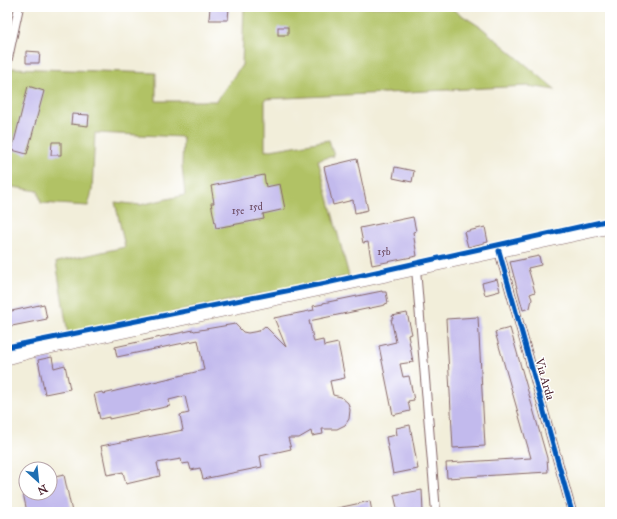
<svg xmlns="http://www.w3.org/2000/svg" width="617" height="519" font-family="'IM FELL Great Primer',serif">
<rect width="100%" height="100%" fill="#fff"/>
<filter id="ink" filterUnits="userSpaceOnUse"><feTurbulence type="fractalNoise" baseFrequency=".025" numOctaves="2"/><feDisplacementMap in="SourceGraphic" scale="8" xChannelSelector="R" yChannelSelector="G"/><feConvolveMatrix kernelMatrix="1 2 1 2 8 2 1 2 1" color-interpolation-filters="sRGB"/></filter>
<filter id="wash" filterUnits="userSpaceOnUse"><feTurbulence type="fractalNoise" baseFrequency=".012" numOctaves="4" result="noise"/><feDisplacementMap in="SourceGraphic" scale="16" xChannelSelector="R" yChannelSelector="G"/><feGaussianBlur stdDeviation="0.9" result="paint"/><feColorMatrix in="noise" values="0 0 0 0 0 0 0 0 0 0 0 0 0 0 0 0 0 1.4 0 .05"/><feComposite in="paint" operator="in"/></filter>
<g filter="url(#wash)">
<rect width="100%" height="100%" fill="#f2eeda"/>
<polygon fill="#b1c265" stroke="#7e7048" points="244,7 449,7 482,28 556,90 528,86 265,99 265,151 329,140 334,156 318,160 349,276 68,334 56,262 125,247 115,202 140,205 185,195 182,166 183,137 95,133 92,191 88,206 41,203 38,191 7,186 7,92 12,68 156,73 156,101 216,101 242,65"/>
<g id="blocks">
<g fill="#c2baed">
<polygon points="210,7 229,7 228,20 209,20"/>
<rect x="278" y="27" width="10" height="8"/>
<polygon points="26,51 40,52 39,63 26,63"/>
<polygon points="28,86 44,91 27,154 12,150"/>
<polygon points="72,114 89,115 88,126 71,124"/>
<polygon points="52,142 61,142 61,155 51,155"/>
<polygon points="357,159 368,210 355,213 353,200 333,205 324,167"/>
<polygon points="395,167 414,171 412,182 393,178"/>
<polygon points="264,175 266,187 280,184 285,209 263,214 264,219 216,228 211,203 214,203 211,186"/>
<polygon points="413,217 416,231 413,232 417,256 372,265 368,242 363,243 360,228"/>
<polygon points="485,227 488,242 468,247 464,232"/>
<polygon points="539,256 541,265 528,268 535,292 530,294 532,299 530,308 523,310 510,262"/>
<polygon points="497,279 500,291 485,295 482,283"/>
<polygon points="382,291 382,292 386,292 388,303 385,304 385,305 309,321 314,342 323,340 324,346 338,343 345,378 330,381 333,395 341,397 348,403 350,410 349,419 345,425 337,429 322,429 323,434 312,436 311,431 299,438 288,438 291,449 260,456 262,467 203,479 200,468 191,470 189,463 182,464 181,459 157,463 160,476 126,484 123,472 107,475 101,446 183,430 180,415 189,413 185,396 169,400 170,406 109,419 109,417 100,419 94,394 102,392 103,394 204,370 198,340 117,357 115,347 193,330 194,331 235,324 243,332 248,333 259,331 265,326 286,347 274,318 314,310 313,306 323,304 323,303"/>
<polygon points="44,304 47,319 7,327 7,312"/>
<polygon points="407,313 412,334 408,335 413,362 400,364 403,377 409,376 414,400 408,401 410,411 393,415 379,346 396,342 391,319 393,319 392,316"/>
<polygon points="478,317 485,446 453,448 446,319"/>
<polygon points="510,328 547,458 548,472 447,478 446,463 531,458 495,332"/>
<polygon points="52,357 54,368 65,365 70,389 45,394 38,360"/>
<polygon points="410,425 418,469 393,474 386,437 397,435 396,428"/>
<polygon points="64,475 72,512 27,512 23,493 50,493 50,478"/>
<polygon points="422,490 423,512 398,512 394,495"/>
<polygon points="370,501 372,512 334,512 333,509"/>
</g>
</g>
</g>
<g filter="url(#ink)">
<use href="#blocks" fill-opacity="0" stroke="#856768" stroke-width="1"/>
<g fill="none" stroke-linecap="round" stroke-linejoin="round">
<defs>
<g id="street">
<polyline points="7,63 19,7"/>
<polyline points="499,251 572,512"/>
<polyline points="416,269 436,512"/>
</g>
<polyline id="primary" points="7,358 36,350 610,227"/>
</defs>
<use href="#street" stroke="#856768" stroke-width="10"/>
<use href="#primary" stroke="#856768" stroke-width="14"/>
<use href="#street" stroke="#fff" stroke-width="8"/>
<use href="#primary" stroke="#fff" stroke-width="13"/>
<defs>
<g id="cycleway">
<polyline points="499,251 572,512"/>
<polyline points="7,347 331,282 610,220"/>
</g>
</defs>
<use href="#cycleway" stroke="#fff" stroke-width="8"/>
<use href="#cycleway" stroke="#0057b8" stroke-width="5"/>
</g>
</g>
<g text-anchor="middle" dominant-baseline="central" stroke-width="3" stroke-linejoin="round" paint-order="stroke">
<g font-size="10" fill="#68465c">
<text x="256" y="207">15d</text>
<text x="238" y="211">15e</text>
<text x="384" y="252">15b</text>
</g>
<g font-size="12" fill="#4a1f2b" stroke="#fff">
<text transform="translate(545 379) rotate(74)">Via Arda</text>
</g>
</g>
<rect width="617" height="519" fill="none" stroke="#fff" stroke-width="24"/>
<g transform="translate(38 481) rotate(153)"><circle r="19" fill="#ffffff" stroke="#b7a5aa"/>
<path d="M0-3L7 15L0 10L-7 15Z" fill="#1f6fb2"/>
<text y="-6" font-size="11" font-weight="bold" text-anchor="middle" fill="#4a1f2b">N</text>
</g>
</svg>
